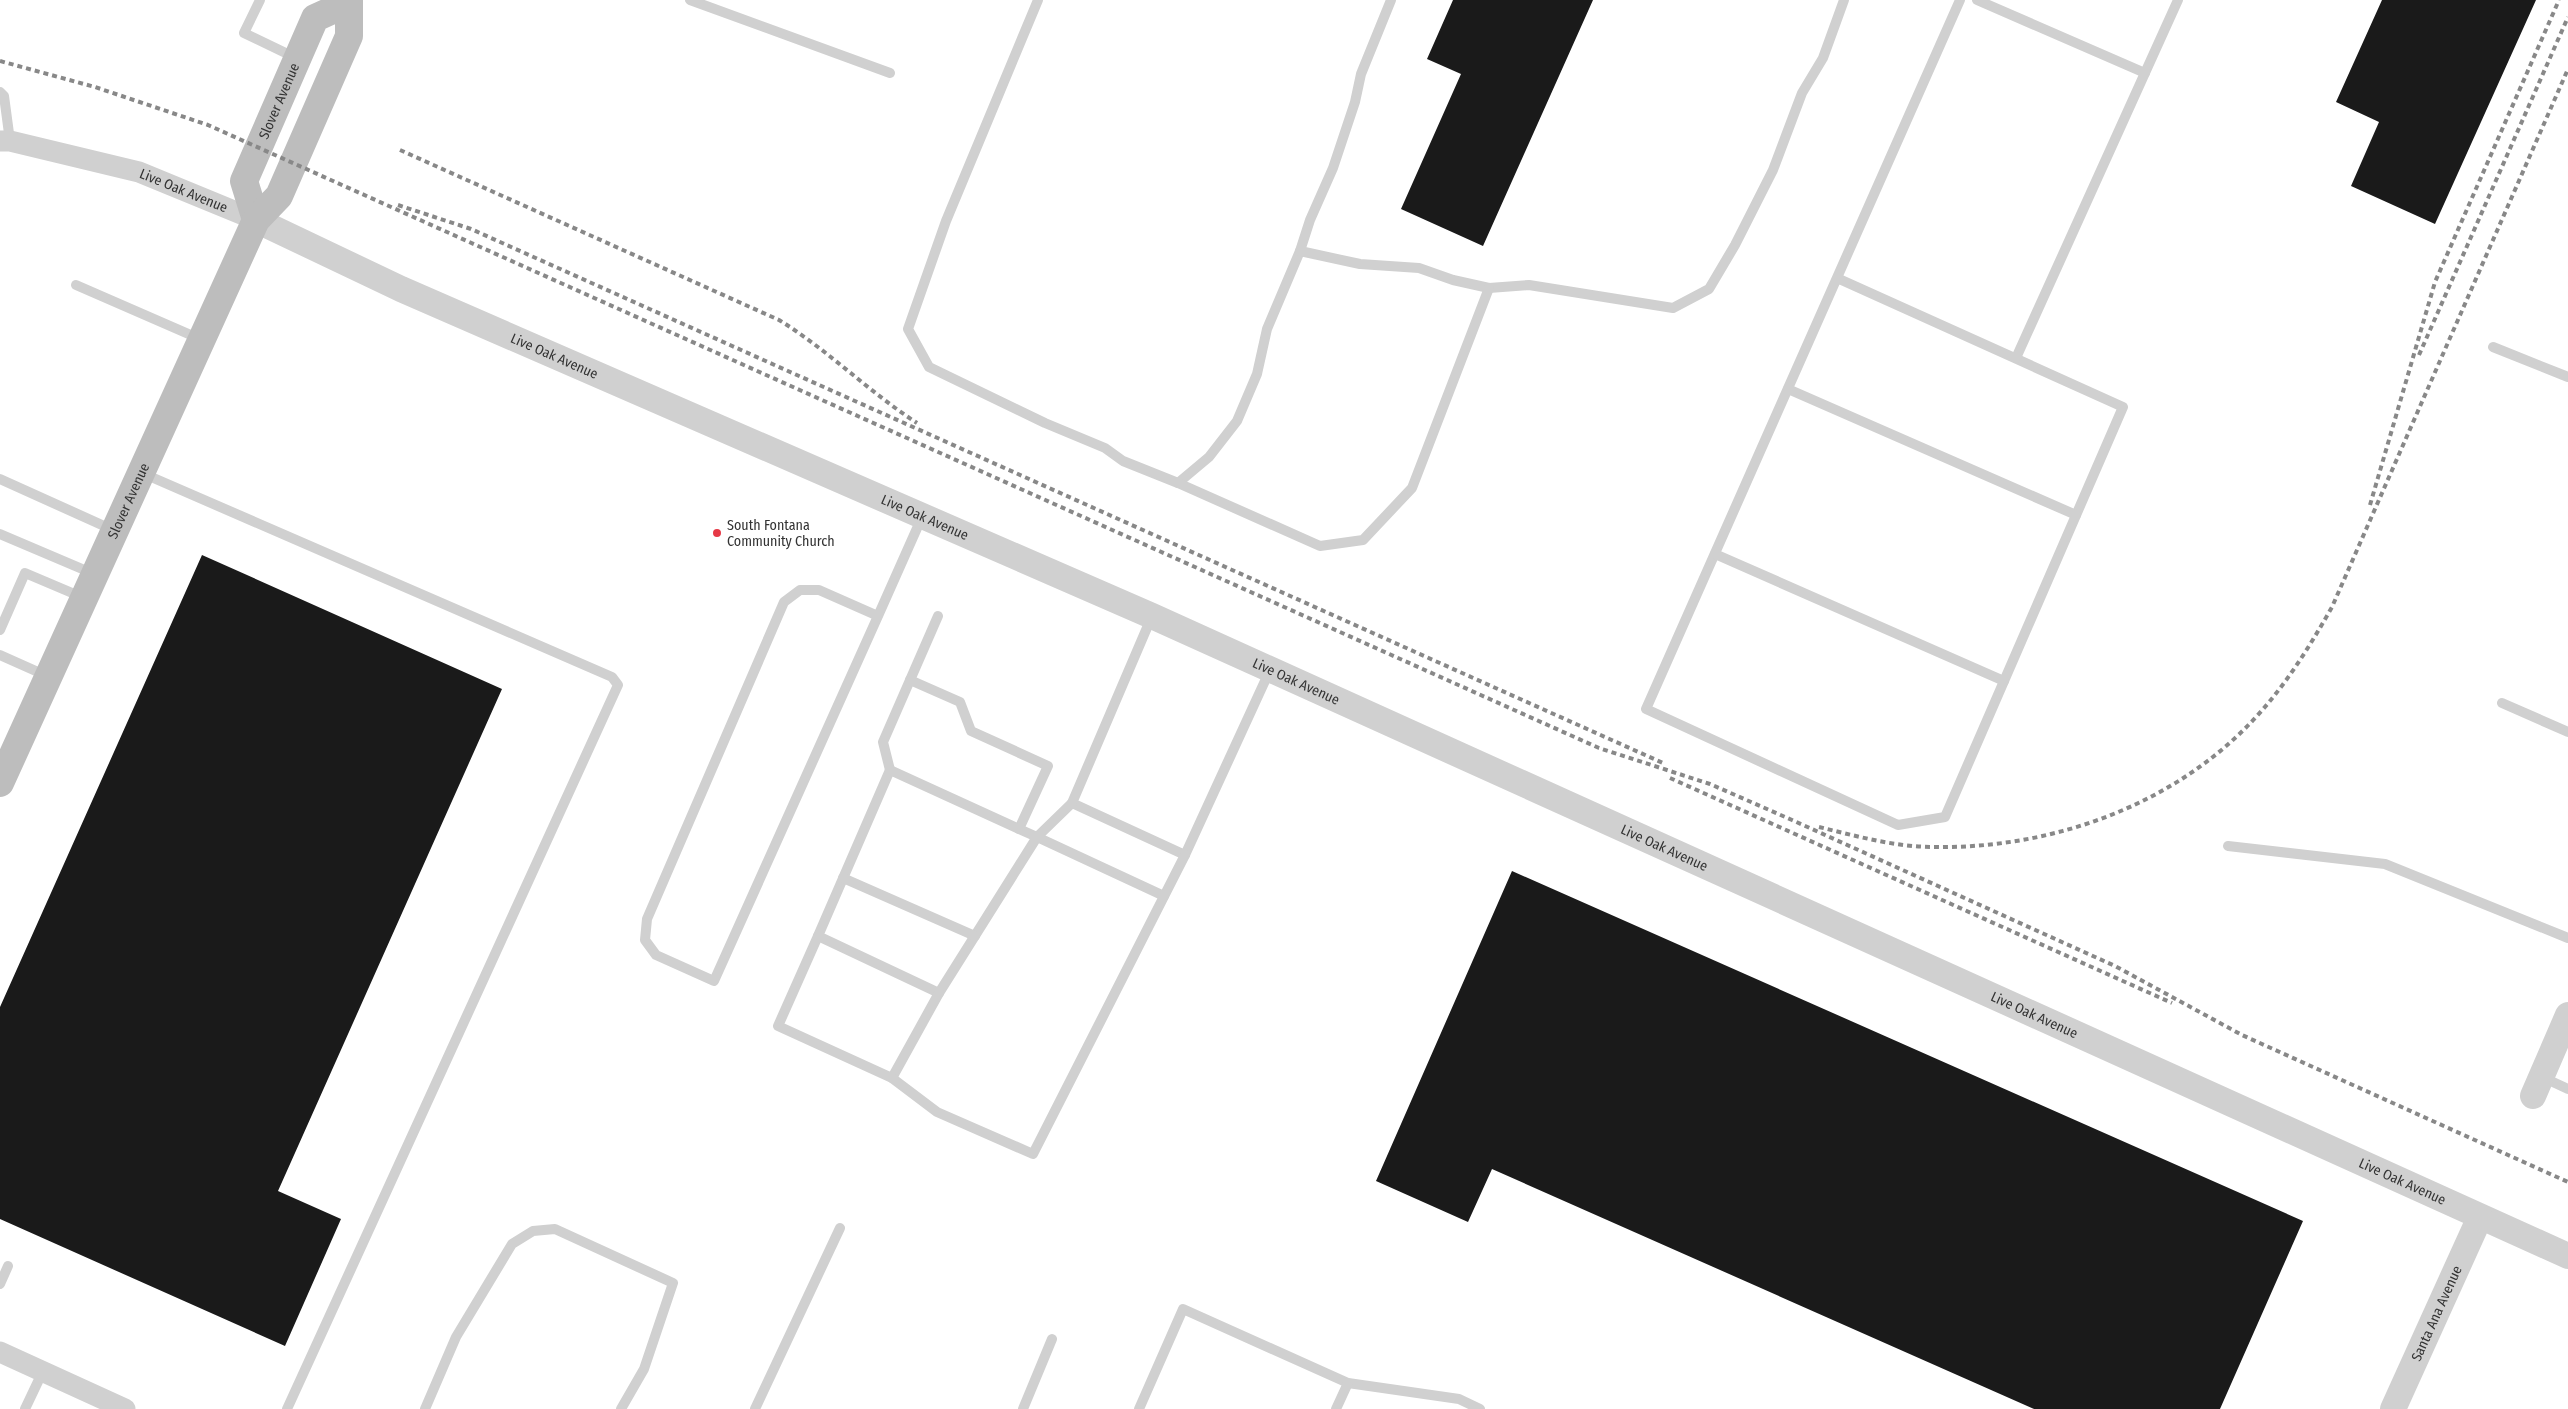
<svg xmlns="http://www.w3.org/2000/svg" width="2568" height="1409" font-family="'Fira Sans Condensed',sans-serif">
<rect width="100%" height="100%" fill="#fff"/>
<g fill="#1a1a1a">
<polygon points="1453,0 1593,0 1483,246 1401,209 1461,74 1427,59"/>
<polygon points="2382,0 2536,0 2435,224 2351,186 2379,122 2336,102"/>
<polygon points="202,555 502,689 278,1191 341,1219 285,1346 0,1219 0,1007"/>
<polygon points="1512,871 2303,1221 2220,1409 2034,1409 1492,1169 1468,1222 1376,1181"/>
</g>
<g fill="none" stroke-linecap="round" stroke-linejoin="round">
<g stroke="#d0d0d0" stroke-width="10">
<polyline points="260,0 244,33 296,58"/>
<polyline points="690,0 890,73"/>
<polyline points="1038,0 946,221 908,329 929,367 1045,423 1105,448 1123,461 1178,483 1209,457 1237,421 1257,374 1267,329 1300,251"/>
<polyline points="1391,0 1361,74 1355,102 1333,168 1310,220 1300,251 1360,264 1419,268 1453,280 1489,288 1529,285 1673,308 1709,289 1735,245 1773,170 1802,93 1823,58 1844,0"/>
<polyline points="1977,0 2145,73"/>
<polyline points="0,92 4,96 10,141"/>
<polyline points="1837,278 2123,407 1945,817 1898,825 1646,709 1960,0"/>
<polyline points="76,285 200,339"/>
<polyline points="2493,347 2568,377"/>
<polyline points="2016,358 2178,0"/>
<polyline points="1788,389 2076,515"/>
<polyline points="142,473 612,677 618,685 287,1409"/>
<polyline points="0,479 113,530"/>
<polyline points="1178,483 1320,546 1363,540 1412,488 1489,288"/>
<polyline points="0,534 94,574"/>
<polyline points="1715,554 2004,681"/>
<polyline points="878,616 714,981 656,955 645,940 647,919 784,602 800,590 819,590 878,616 922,517"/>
<polyline points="1152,616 1072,803 1185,855 1270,670"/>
<polyline points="0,630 25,573 84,598"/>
<polyline points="0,655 47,676"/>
<polyline points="910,680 960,702 971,731 1048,766 1019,829"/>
<polyline points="2502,703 2568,732"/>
<polyline points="890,770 883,742 938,616"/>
<polyline points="1072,803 1037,837 939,993 818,936 890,770 1019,829 1037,837 1164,896"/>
<polyline points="2228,846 2385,864 2568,938"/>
<polyline points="843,878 975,936"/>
<polyline points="818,936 778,1026 892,1078 939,993"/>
<polyline points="2542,1077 2568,1089"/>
<polyline points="892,1078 937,1112 1033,1154 1185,855"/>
<polyline points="0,1284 8,1266"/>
<polyline points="25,1409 43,1371"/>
<polyline points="425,1409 456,1337 512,1244 533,1231 555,1229 673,1283 644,1369 621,1409"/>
<polyline points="755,1409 840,1228"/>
<polyline points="1023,1409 1052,1339"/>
<polyline points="1139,1409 1183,1309 1348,1383 1459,1399 1480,1409"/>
<polyline points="1336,1409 1348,1383"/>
</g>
<g stroke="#d0d0d0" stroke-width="21">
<path id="s1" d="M0,141h10l129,31 117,48"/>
<polyline points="0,1352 125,1409"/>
</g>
<g stroke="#d0d0d0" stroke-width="26">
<path id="s2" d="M256,220l145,69 751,327 1416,640"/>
<polyline points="2533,1096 2568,1015"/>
<path id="s3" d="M2393,1409l87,-192"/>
</g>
<g stroke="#bdbdbd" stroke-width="28">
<path id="s4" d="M256,220l-12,-39 71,-163 33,-15"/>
<path id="s5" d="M0,783l256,-563 23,-24 70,-160v-36"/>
</g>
<g stroke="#888" stroke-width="4" stroke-dasharray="5 4" stroke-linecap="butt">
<polyline points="0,61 95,87 208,125 1599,748 1710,784 1792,820 2115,966 2242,1035 2568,1182"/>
<path d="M400,150l379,170c49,30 90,72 138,103"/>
<polyline points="398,205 471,229 1663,763"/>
<polyline points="2419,355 2568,17"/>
<polyline points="2370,505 2435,282 2559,0"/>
<polyline points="1670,778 2172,1003"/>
<path d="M1819,827c37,9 76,20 115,20 118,2 242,-42 323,-131 30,-33 53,-70 75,-109l236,-538"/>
</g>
</g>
<circle fill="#e63946" stroke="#fff" stroke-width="2" cx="717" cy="533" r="5"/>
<g text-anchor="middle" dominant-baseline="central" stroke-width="5" stroke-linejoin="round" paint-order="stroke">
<g font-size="14" fill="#333" stroke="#fff">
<text stroke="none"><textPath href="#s4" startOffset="128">Slover Avenue</textPath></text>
<text stroke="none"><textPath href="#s1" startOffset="191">Live Oak Avenue</textPath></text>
<text stroke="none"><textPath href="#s2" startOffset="328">Live Oak Avenue</textPath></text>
<text stroke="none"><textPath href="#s5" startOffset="310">Slover Avenue</textPath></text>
<text stroke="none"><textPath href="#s2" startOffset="732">Live Oak Avenue</textPath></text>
<text stroke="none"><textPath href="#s2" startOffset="1138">Live Oak Avenue</textPath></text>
<text stroke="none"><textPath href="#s2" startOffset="1542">Live Oak Avenue</textPath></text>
<text stroke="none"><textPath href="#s2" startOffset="1948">Live Oak Avenue</textPath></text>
<text stroke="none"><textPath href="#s2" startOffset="2352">Live Oak Avenue</textPath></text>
<text stroke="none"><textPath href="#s3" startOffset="105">Santa Ana Avenue</textPath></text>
</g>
<g font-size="14" fill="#333" stroke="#fff" text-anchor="start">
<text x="727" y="525">South Fontana<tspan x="727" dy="16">Community Church</tspan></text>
</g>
</g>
</svg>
